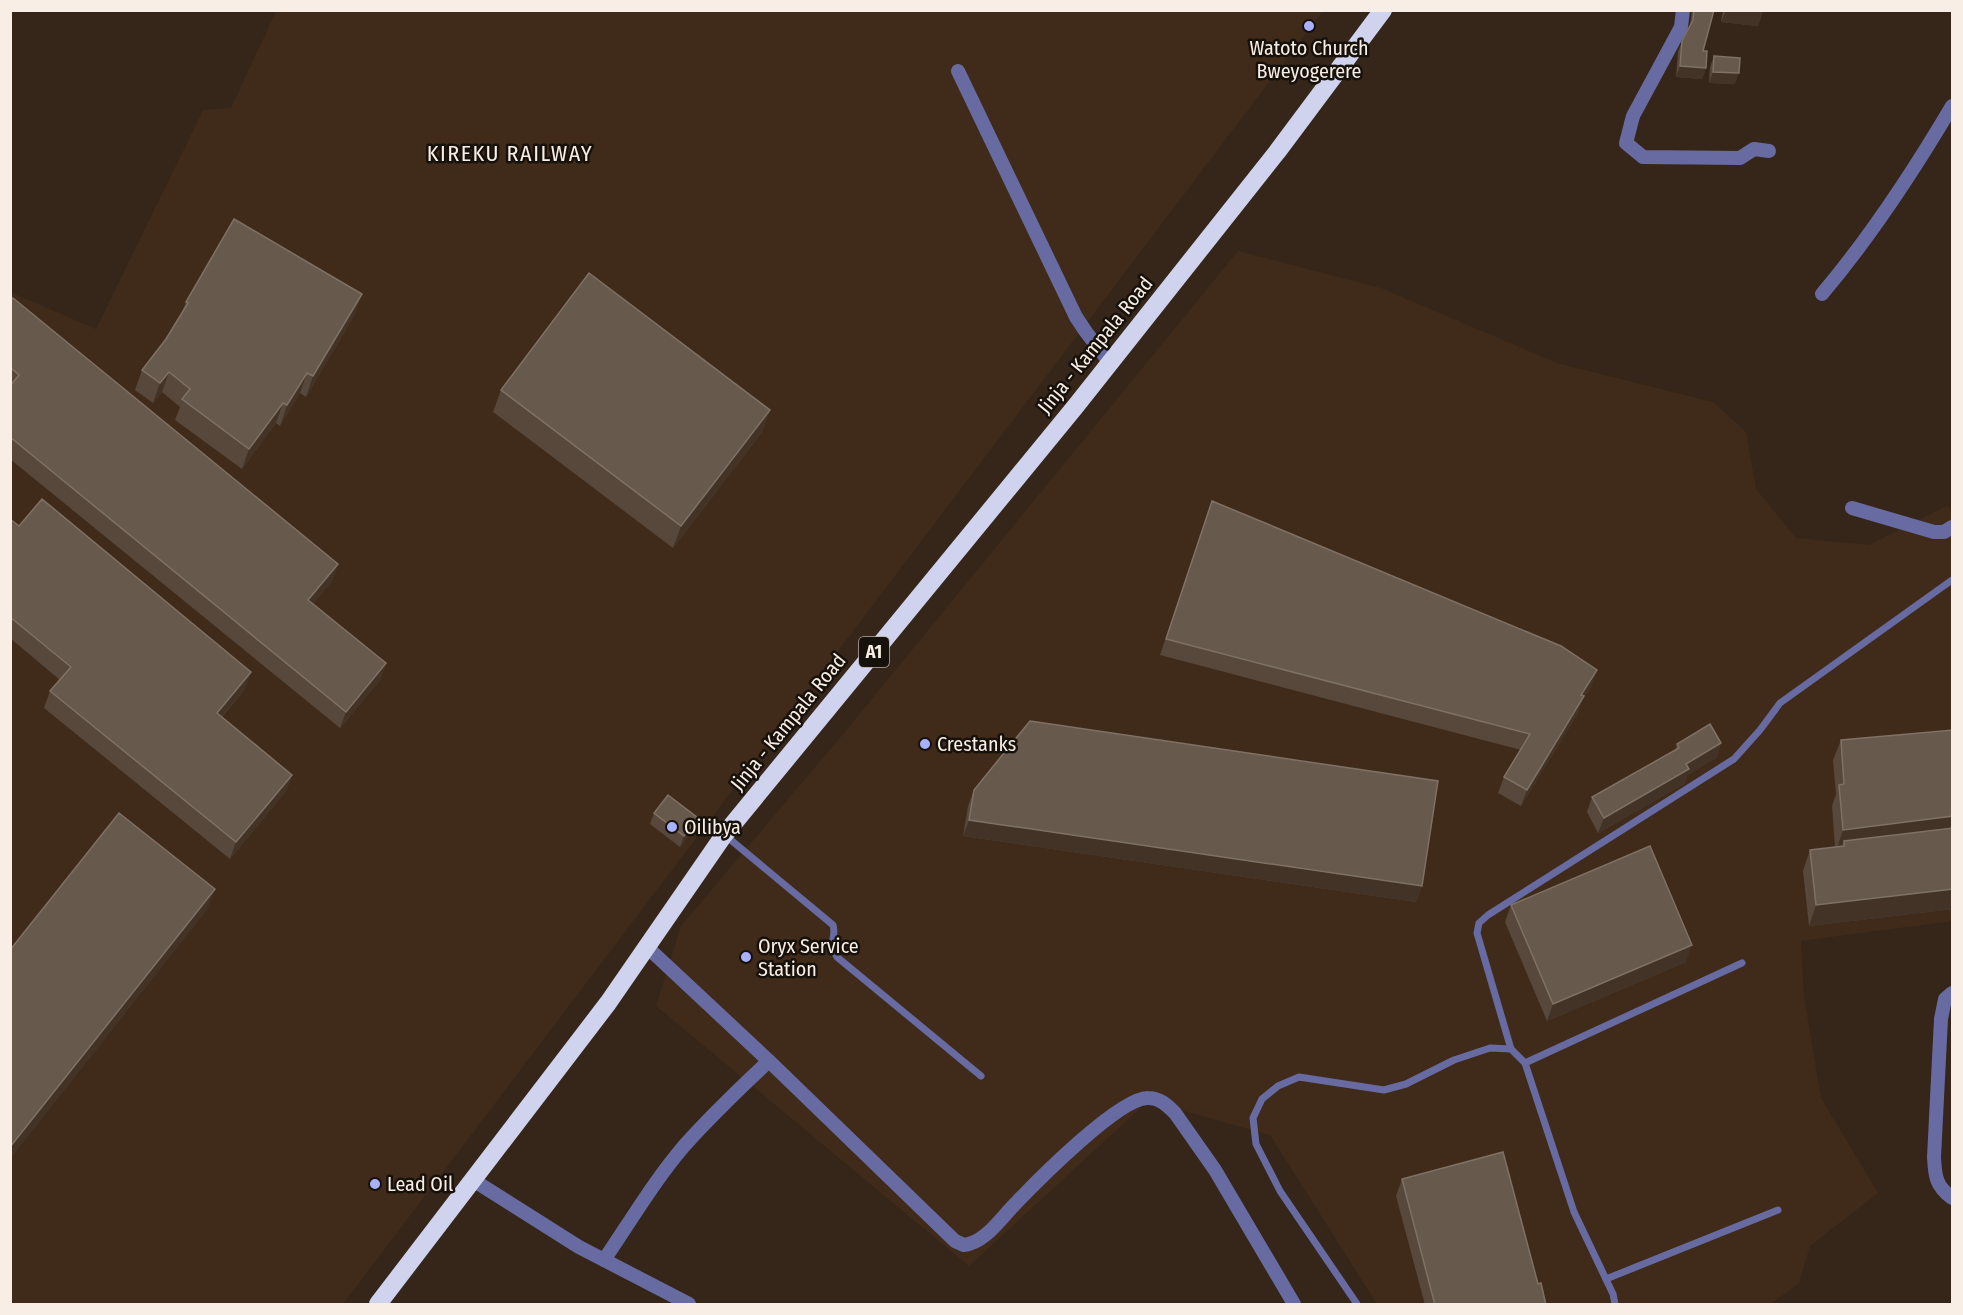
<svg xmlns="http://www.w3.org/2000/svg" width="1963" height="1315" font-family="'Fira Sans Condensed',sans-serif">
<rect width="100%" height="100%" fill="#352619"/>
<g fill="#402b1a">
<polygon points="276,11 1323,11 343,1304 11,1304 10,292 96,329 203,110 231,108"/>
<polygon points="1238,251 1381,288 1557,363 1713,402 1746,432 1756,489 1796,538 1869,545 1947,506 1952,510 1952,921 1801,941 1804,997 1821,1098 1878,1193 1810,1246 1799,1283 1771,1304 1377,1304 1270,1135 1148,1101 969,1266 656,1006 681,926 844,733"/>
</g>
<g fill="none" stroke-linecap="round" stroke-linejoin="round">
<g stroke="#676ba1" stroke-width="7">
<path d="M726,836l107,89c4,13 -6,16 4,32l144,119"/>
<polyline points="1511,1049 1477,933 1479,923 1488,915 1734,759 1760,730 1780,703 1952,580"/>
<polyline points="1606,1279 1778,1210"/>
<polyline points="1357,1304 1280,1191 1256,1144 1253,1118 1262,1099 1278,1086 1299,1077 1384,1090 1406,1084 1454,1060 1490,1048 1511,1049 1525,1063"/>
<polyline points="1615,1304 1613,1294 1574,1212 1525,1063 1742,963"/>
</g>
<g stroke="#676ba1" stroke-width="14">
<polyline points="1683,10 1681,27 1633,116 1626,143 1643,157 1740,158 1754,149 1769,151"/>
<polyline points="958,71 1076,317 1086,332 1110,363"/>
<path d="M1822,294c49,-58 91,-122 130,-188"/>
<polyline points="1852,508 1934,532 1944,532 1952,527"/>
<polyline points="647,947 769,1061"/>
<path d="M1952,993l-7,6 -4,20 -7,138c1,20 2,29 18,41"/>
<polyline points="473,1180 579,1247 689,1304"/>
<path d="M604,1260c26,-38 50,-79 80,-114 27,-30 56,-58 85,-85l186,180 9,4c21,-2 37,-27 52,-42 21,-22 104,-106 132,-105 12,0 19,7 27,15l40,57 79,134"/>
</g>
<polyline stroke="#cfd3ed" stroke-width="18" points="378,1304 608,1003 724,835 1075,407 1277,152 1383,10"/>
</g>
<g fill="#57483b">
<polygon points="1692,10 1714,10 1703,51 1706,68 1702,79 1676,77 1678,52 1682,41 1690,26"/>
<polygon points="1723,10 1763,10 1758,26 1721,22"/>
<polygon points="1714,56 1735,84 1709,83 1710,67"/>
<polygon points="10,301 338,564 332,581 313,603 386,663 380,680 340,728 10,459"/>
<polygon points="186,302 355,314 306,397 300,393 280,426 276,423 242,469 175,420 180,407 162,392 153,403 135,390 142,370 166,339 182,313"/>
<polygon points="501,390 770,410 762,432 673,548 493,412"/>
<polygon points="1212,501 1591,687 1582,700 1578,713 1521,806 1498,793 1504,777 1521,750 1160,655"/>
<polygon points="10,519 245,689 222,717 292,775 286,791 230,859 44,708 50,691 60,680 10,638"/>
<polygon points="1953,730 1953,909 1809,926 1803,871 1810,850 1835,847 1832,806 1836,794 1833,760 1841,740"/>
<polygon points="1721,743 1716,758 1687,775 1684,784 1598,833 1587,812 1592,797 1675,751 1677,744"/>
<polygon points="974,790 1422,886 1416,902 963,836 968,806"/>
<polygon points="654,813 698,818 694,829 680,847 650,824"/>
<polygon points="1511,905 1686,962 1547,1021 1505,922"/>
<polygon points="1402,1179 1538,1284 1546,1305 1425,1305 1396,1196"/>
</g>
<g fill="#423326">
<polygon points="1726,10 1754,10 1763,12 1758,26 1721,22"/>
<polygon points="1680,66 1706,68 1702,79 1676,77"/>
<polygon points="1713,72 1739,73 1735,84 1709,83"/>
<polygon points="362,294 355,314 306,397 313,376"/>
<polygon points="169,372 162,392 153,403 160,383"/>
<polygon points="307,373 300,393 280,426 287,405"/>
<polygon points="283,403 276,423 242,469 249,449"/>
<polygon points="770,410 762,432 673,548 681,526"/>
<polygon points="338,564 332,581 302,616 308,600"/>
<polygon points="386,663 380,680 340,728 346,712"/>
<polygon points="1597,670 1591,687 1582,700 1578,713 1521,806 1527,790 1581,695"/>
<polygon points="251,672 245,689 211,729 217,713"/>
<polygon points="1721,743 1716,758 1687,775 1684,784 1598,833 1604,818 1686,764"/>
<polygon points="292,775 286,791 230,859 236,842"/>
<polygon points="1953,816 1953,833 1844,846 1844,841 1841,850 1836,851 1843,830"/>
<polygon points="698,818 694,829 680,847 684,836"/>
<polygon points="969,820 1422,886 1416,902 963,836"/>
<polygon points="215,889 207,910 10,1159 10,1147"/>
<polygon points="1953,889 1953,909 1809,926 1816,905"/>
<polygon points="1692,945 1686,962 1547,1021 1553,1004"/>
</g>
<g fill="#68594d" stroke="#7f7165" stroke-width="1.5">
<polygon points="1694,10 1714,10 1703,51 1707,51 1706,68 1680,66 1682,41 1693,20"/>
<polygon points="1714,56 1740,58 1739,73 1713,72"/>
<polygon points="234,219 362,294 313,376 307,373 287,405 283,403 249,449 182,399 190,389 169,372 160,383 142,370 166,339 188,303 186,302"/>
<polygon points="589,273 770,410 681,526 501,390"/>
<polygon points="13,298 338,564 308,600 386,663 346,712 10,437 10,386 19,375 10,367 10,301"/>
<polygon points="42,499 251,672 217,713 292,775 236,842 50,691 71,667 10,617 10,519 19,526"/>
<polygon points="1212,501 1561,646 1597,670 1581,695 1584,696 1527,790 1504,777 1530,734 1166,639"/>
<polygon points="1030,721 1438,781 1422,886 969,820 974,790"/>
<polygon points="1710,724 1721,743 1686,764 1689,769 1604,818 1592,797 1679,748 1677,744"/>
<polygon points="1953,730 1953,816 1843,830 1839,785 1844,784 1841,740"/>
<polygon points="668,795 698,818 684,836 654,813"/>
<polygon points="119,813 215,889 10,1147 10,950"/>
<polygon points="1953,828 1953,889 1816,905 1810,850 1844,846 1844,841"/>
<polygon points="1650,846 1692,945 1553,1004 1511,905"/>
<polygon points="1503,1152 1538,1284 1541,1283 1546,1305 1435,1305 1402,1179"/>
</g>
<g fill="#a9b0fc" stroke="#17110b" stroke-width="2">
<circle cx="1309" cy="26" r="6"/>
<circle cx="925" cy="744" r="6"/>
<circle cx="672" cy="827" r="6"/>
<circle cx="746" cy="957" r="6"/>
<circle cx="375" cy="1184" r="6"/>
</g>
<g text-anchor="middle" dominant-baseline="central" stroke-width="5" stroke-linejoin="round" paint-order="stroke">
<rect fill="#17110b" stroke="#b4aca4" stroke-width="1.5" x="859" y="637" width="30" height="30" rx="4.5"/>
<g font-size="18" font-weight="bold" fill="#f8eee5">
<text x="874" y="652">A1</text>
</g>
<g font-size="20" fill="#f8eee5" stroke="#17110b" text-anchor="start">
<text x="1309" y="48" text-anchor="middle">Watoto Church<tspan x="1309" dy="23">Bweyogerere</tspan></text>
<text x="937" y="744">Crestanks</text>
<text x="684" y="827">Oilibya</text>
<text x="758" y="946">Oryx Service<tspan x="758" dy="23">Station</tspan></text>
<text x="387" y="1184">Lead Oil</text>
</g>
<g font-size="20" fill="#f8eee5" stroke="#17110b">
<text transform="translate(1095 345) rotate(-51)">Jinja - Kampala Road</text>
<text transform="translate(788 722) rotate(-51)">Jinja - Kampala Road</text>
</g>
<g font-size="22" letter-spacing="1.5" fill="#f8eee5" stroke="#17110b">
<text x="510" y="153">KIREKU RAILWAY</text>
</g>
</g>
<rect width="1963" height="1315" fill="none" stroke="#f8eee5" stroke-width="24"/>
</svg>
